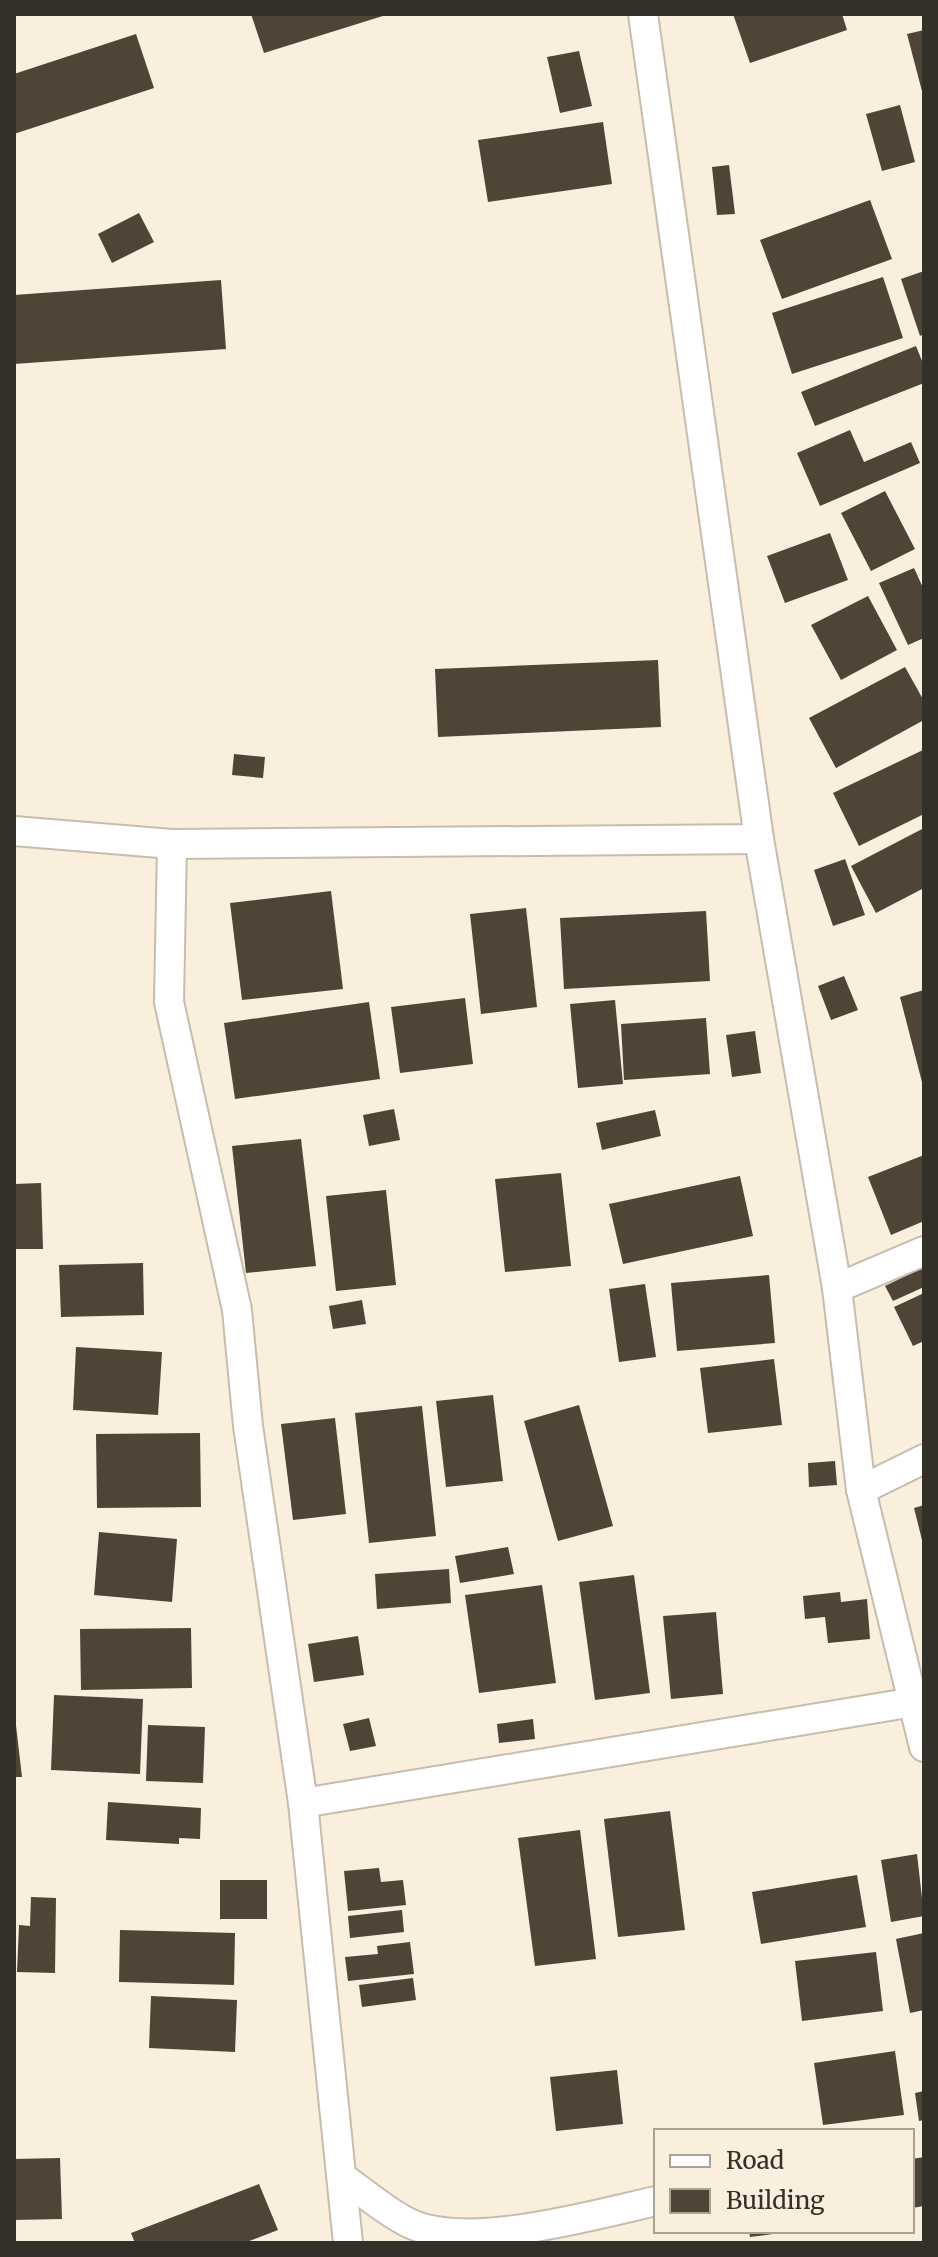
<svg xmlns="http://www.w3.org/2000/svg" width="938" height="2257" font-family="Merriweather,serif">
<rect width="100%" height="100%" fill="#faeedd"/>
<g fill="#4f4537">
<polygon points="251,14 386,14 386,15 264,53"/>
<polygon points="733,14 842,14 847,30 750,63"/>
<polygon points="924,30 924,94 923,95 907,34"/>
<polygon points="136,34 154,88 14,134 14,74"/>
<polygon points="579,51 592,106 560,113 547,57"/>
<polygon points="900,105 915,162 882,171 866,114"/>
<polygon points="603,122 612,184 488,202 478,140"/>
<polygon points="729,165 735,214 717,215 712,167"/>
<polygon points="870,200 892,259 782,299 760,240"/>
<polygon points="139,213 154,242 112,263 98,234"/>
<polygon points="924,271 924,334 920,336 901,279"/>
<polygon points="883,277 903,338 792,374 772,313"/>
<polygon points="221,280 226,349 14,364 14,295"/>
<polygon points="916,346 924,366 924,383 815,426 801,392"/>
<polygon points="850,430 864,462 911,442 920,463 820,506 797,453"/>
<polygon points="885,491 915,549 871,571 841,513"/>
<polygon points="830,533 848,580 785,603 767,556"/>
<polygon points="914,568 924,590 924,638 908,645 879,583"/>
<polygon points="868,596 897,650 841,680 811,625"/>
<polygon points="658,660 661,727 438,737 435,669"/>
<polygon points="905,667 924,701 924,720 836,768 809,718"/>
<polygon points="923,750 924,814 859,846 833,793"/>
<polygon points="234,754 265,757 263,778 232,775"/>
<polygon points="924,828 924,888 876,913 851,866"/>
<polygon points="845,859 865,915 833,926 814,870"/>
<polygon points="331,891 343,989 242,1000 230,903"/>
<polygon points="526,908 537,1007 481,1014 470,914"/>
<polygon points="706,911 710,981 564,989 560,918"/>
<polygon points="844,976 858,1010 831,1020 818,986"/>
<polygon points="924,990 924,1086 923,1086 900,997"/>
<polygon points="465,998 473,1064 400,1073 391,1007"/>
<polygon points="615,1000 623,1084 578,1088 570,1004"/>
<polygon points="369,1002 380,1079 235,1099 224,1023"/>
<polygon points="706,1018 710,1074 624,1080 621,1024"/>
<polygon points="755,1031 761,1073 732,1077 726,1035"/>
<polygon points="394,1109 400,1140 369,1146 363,1115"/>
<polygon points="655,1110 661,1136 602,1150 596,1123"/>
<polygon points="301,1139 316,1266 246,1273 232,1146"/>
<polygon points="924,1155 924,1221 891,1235 868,1177"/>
<polygon points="561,1173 571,1266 505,1272 495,1179"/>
<polygon points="740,1176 753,1236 623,1264 609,1204"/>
<polygon points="41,1183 43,1249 14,1249 14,1184"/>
<polygon points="386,1190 396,1285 336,1291 326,1196"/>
<polygon points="143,1263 144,1315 61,1317 59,1265"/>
<polygon points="922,1268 924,1287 893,1301 885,1286"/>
<polygon points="769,1275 775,1343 677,1351 671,1283"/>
<polygon points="645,1284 656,1357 619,1362 609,1289"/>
<polygon points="924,1293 924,1341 913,1346 894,1307"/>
<polygon points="362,1300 366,1324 333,1329 329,1306"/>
<polygon points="76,1347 162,1352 158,1415 73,1410"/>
<polygon points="774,1359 782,1425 708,1433 700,1368"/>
<polygon points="493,1395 503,1481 446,1487 436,1401"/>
<polygon points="579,1405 613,1526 558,1541 524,1421"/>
<polygon points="422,1406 436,1536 369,1543 355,1413"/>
<polygon points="335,1418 346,1514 293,1520 281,1424"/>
<polygon points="200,1433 201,1507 97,1508 96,1434"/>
<polygon points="835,1461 837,1485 809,1487 808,1463"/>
<polygon points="924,1505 924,1544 923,1544 914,1508"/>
<polygon points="99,1532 177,1539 172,1602 94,1595"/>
<polygon points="508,1547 514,1574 460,1583 455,1556"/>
<polygon points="449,1569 451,1603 377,1609 375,1574"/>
<polygon points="634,1575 650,1693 595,1700 579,1582"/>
<polygon points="542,1585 556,1683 479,1693 465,1595"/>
<polygon points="840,1592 841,1602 867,1599 870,1639 828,1643 825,1617 805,1619 803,1596"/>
<polygon points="716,1612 723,1694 671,1699 663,1616"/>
<polygon points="191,1628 192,1688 81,1690 80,1629"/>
<polygon points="358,1636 364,1675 314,1682 308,1644"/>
<polygon points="54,1695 143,1699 140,1774 51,1770"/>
<polygon points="14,1708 22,1777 14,1777"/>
<polygon points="369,1718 376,1746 350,1751 343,1724"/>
<polygon points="533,1719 535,1739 499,1743 497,1724"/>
<polygon points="148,1725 205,1727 203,1783 146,1781"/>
<polygon points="108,1802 201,1808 200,1839 179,1838 179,1844 106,1840"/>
<polygon points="670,1811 685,1930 618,1937 604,1819"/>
<polygon points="580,1830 596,1959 535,1966 518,1838"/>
<polygon points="917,1854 924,1916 891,1922 881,1860"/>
<polygon points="379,1868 381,1882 403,1880 406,1905 348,1911 344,1871"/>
<polygon points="857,1875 866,1927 761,1944 752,1892"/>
<rect x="220" y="1880" width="47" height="39"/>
<polygon points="31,1897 56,1898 55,1973 17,1972 19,1925 30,1926"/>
<polygon points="402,1910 404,1932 350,1938 348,1916"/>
<polygon points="120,1930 235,1933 234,1985 119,1982"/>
<polygon points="924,1933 924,2010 910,2013 896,1939"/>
<polygon points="410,1942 414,1974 348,1981 345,1957 378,1954 377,1946"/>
<polygon points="876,1952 883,2011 802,2021 795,1961"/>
<polygon points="413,1978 416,2000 362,2007 359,1985"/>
<polygon points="151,1996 237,2000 235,2052 149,2048"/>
<polygon points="895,2051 904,2115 823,2125 814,2063"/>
<polygon points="617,2070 623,2124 556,2131 550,2077"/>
<polygon points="924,2091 924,2120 919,2121 915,2093"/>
<polygon points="924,2157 924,2206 912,2208 912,2159"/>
<polygon points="60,2158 62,2219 14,2220 14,2159"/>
<polygon points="259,2184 278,2230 244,2243 135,2243 131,2233"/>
<polygon points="749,2231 780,2231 780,2233 750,2237"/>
</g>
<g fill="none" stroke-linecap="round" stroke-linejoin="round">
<defs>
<g id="street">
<polyline points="643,14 759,839 837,1288 861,1490 924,1747"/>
<polyline points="14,831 172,844 759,839"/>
<polyline points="172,844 169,1002 237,1310 248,1426 303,1803 348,2243"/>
<polyline points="837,1288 924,1251"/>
<polyline points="861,1490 924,1459"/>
<polyline points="303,1803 914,1702"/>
<path d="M343,2178c21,14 43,34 66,45 58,28 184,-8 247,-22"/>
</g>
</defs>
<use href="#street" stroke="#c8bcad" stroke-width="32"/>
<use href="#street" stroke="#fff" stroke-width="28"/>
</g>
<rect width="938" height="2257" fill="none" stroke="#332f29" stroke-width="32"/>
<rect x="654" y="2129" width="260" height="104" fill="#faeedd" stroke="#aaa295" stroke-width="2"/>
<rect x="670" y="2155" width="40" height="12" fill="#ffffff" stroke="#aaa295" stroke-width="2"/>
<text x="726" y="2169" font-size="24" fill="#332f29">Road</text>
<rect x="670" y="2189" width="40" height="24" fill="#4f4537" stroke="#aaa295" stroke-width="2"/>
<text x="726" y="2209" font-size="24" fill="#332f29">Building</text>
</svg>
